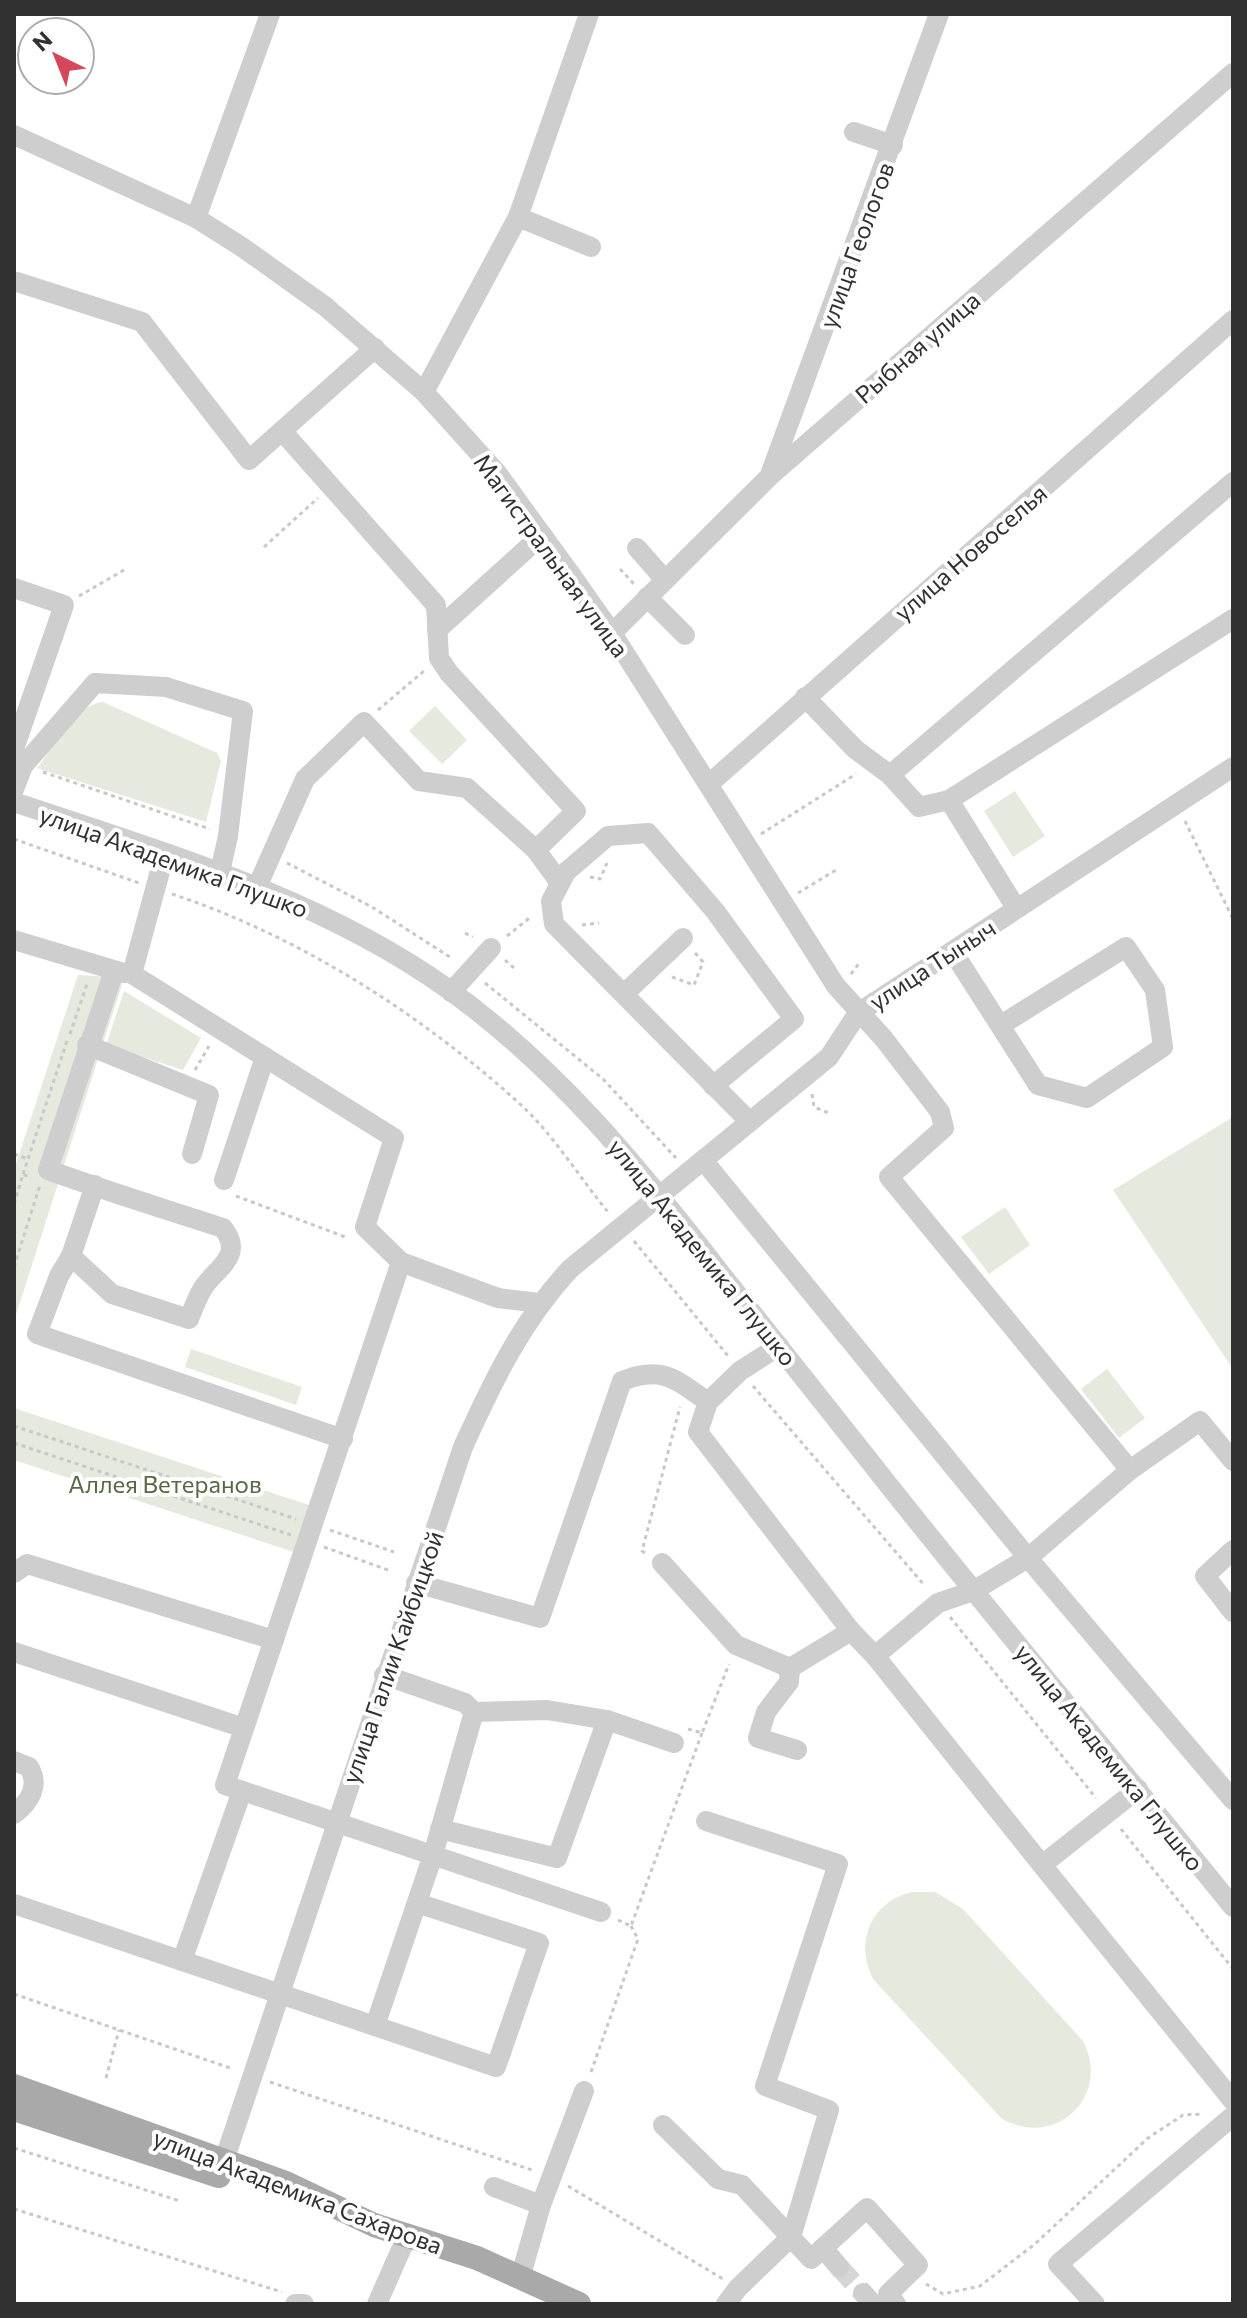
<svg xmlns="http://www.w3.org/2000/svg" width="1247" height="2318" font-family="Commissioner,sans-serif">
<rect width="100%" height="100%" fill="#fff"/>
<g fill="#e5e9de">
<path d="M103,702l114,51 4,8 -15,61 -169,-54c16,-20 39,-64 66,-66z"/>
<polygon points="435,706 467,740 442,764 409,731"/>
<polygon points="1015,791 1045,836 1013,857 984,811"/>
<polygon points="78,975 124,978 14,1321 14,1170"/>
<polygon points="124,991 201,1038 183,1070 106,1045"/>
<polygon points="1233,1117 1233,1369 1113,1190"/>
<polygon points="1005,1207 1030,1245 989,1274 961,1237"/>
<polygon points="191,1349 302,1387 296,1405 185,1367"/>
<polygon points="1107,1369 1145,1418 1119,1438 1081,1389"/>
<polygon points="14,1404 17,1409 315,1507 300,1554 14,1460"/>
<path d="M912,1892h23l28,17 120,132c29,56 -29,109 -82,77l-128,-139c-19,-36 -2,-78 39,-87z"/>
</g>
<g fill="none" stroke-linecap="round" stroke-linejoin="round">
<polyline stroke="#d6d6d6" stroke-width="20" stroke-dasharray="20 10" stroke-linecap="butt" points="839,2267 863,2293"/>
<g stroke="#c8c8c8" stroke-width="3" stroke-dasharray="4 4" stroke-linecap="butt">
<polyline points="264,547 318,498"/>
<polyline points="620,569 634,584"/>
<polyline points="79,596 124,570"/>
<polyline points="378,710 424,671"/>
<polyline points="43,772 210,829"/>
<polyline points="1185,821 1233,919"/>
<polyline points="761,834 856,774"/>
<polyline points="14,839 139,883"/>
<polyline points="287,863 372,907 453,959"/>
<polyline points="590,877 600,879 607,863"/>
<polyline points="798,893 836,870"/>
<path d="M172,894c127,42 249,120 348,210 32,29 60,74 88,108"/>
<polyline points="582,925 599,923"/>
<polyline points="465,933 473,937"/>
<polyline points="507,936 532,916"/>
<polyline points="505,960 514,968"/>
<polyline points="851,974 860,962"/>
<polyline points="672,977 694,985 703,962 695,953"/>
<polyline points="485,983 603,1079 676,1158"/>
<polyline points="70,1034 88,981"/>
<polyline points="195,1070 209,1046"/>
<polyline points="812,1094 814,1107 829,1113"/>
<polyline points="14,1154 28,1159"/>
<polyline points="23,1174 67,1041"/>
<polyline points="236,1196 348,1238"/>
<polyline points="14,1204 23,1174 31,1178"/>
<polyline points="634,1241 728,1356"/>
<polyline points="14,1267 40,1185"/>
<polyline points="753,1386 925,1586"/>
<polyline points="14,1426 296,1519"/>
<polyline points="14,1443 291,1535"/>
<polyline points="330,1530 394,1552"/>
<polyline points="324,1547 388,1570"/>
<polyline points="645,1553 642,1551 680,1407"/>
<polyline points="950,1617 1096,1798"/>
<polyline points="688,1729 702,1733 729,1664"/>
<polyline points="1121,1829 1233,1969"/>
<polyline points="618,1920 631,1926 702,1733"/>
<polyline points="14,1994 233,2069"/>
<polyline points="591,2072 638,1939 631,1926"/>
<polyline points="106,2078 119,2030"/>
<polyline points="270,2082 532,2170"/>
<polyline points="14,2148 180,2201"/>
<polyline points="568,2186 723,2279"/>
<polyline points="14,2209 282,2292"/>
<polyline points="926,2284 943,2294 980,2286 1035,2244 1148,2138 1183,2115 1203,2114"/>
</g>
<g stroke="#cecece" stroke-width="20">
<polyline points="854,132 893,145"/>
<polyline points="14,135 196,218 242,247 326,307 424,392 497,473 569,572 612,633 836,986 884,1039 940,1112 944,1128 889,1177 1130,1470"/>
<polyline points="518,217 591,247"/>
<polyline points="196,218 270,14"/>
<polyline points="17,282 142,322 249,460 375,348"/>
<polyline points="424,392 518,217 589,14"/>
<polyline points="771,472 939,14"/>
<polyline points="637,548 665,580"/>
<polyline points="14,588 64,605 14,749"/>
<polyline points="647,597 685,635"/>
<polyline points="437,630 542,535"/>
<polyline points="612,633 771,475 1233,73"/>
<polyline points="805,697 855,749 890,775 919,807 949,800 1016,908"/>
<polyline points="890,775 1233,482"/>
<polyline points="709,784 1233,320"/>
<polyline points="14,789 23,766 95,683 166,687 243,711 228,836 220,872"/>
<polyline points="949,800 1233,619"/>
<path d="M14,802c148,50 305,95 434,187 110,79 192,180 274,286 47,60 95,119 142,179 120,153 247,302 369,453"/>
<polyline points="536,850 560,883"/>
<polyline points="165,853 132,974 394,1138 365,1227 401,1262"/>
<polyline points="257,887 305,779 364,722 419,781 467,788 536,850 576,811 449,673 439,658 436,605 282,431"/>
<polyline points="14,940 124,973"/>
<polyline points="953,952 1038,1085 1087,1098 1163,1047 1155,990 1126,947 1001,1025"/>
<polyline points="451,992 491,948"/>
<polyline points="624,994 683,938"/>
<polyline points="87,1045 209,1095 192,1154"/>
<polyline points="713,1086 794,1019 715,911 648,833 608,836 566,872 551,901 554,924 749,1121"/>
<polyline points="703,1160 1028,1558 1233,1800"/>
<polyline points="224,1180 265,1057"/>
<path d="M95,1185l-24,71 41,38 77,25c4,-10 8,-21 14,-31 13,-20 42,-32 20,-60 -58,-19 -117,-37 -175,-58l66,-199"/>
<polyline points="71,1256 59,1276 37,1334 343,1439"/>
<polyline points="539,1303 498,1298 401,1262 225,1785 601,1912"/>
<polyline points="708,1402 698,1432 851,1631 875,1656 938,1603 973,1591 1028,1558 1130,1470 1200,1421 1233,1461"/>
<polyline points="1233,1550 1205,1576 1233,1612"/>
<polyline points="662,1563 736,1645 790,1668 851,1631"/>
<polyline points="14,1573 27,1564 274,1640"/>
<path d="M416,1583l124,35 82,-237c40,-16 53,-2 86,21l32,-31 39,-25"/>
<polyline points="14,1652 244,1728"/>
<polyline points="875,1656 1042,1865 1138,1789"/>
<polyline points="790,1668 789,1682 766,1712 758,1738 797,1750"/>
<polyline points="607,1720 674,1743"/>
<path d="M14,1761l15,6c11,18 1,35 -15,47"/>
<polyline points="706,1821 838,1864 765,2086 829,2110 791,2237 738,2288 726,2304"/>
<polyline points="440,1829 557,1858 607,1720 547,1710 474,1712"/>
<polyline points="1042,1865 1233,2101"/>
<polyline points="14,1904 496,2067 539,1943 417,1903"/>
<polyline points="182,1961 242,1791"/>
<polyline points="375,2026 433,1855 474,1712 465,1703 384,1675"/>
<polyline points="663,2125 718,2179 742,2185 811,2259 867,2208 918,2265 888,2294 896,2304"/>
<path d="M224,2161l239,-714c30,-66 58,-125 107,-178l259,-212 29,-44 375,-246"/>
<polyline points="494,2187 541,2205"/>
<polyline points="823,2248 839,2267"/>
<polyline points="521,2275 541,2205 584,2091"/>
<polyline points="863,2293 873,2304"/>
<polyline points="295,2304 304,2304"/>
<polyline points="377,2304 407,2236"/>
<polyline points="1095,2304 1058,2264 1233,2116"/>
</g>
<g stroke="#a9a9a9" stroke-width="24">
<polyline points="14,2086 286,2183 374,2225 477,2258 579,2304"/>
<polyline points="14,2109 219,2176"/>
</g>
</g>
<g text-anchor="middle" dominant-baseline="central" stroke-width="8" stroke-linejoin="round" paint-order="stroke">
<g font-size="24" fill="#313131" stroke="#fff">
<text transform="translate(856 245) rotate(-70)">улица Геологов</text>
<text transform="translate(917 347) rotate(-41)">Рыбная улица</text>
<text transform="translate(970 552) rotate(-41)">улица Новоселья</text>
<text transform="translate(552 555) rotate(54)">Магистральная улица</text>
<text transform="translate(174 861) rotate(20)">улица Академика Глушко</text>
<text transform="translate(932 964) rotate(-33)">улица Тыныч</text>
<text transform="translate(703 1252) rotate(51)">улица Академика Глушко</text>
<text transform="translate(392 1657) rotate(-71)">улица Галии Кайбицкой</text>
<text transform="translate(1110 1757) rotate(51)">улица Академика Глушко</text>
<text transform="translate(298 2191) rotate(21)">улица Академика Сахарова</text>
</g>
<g font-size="24" fill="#576943" stroke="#fff">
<text x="165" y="1483">Аллея Ветеранов</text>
</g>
</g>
<rect width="1247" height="2318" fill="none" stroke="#313131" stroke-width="32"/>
<g transform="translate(56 56) rotate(317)"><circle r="38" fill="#ffffff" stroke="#adadad" stroke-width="2"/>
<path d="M0-6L14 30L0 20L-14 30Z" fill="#d4485a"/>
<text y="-12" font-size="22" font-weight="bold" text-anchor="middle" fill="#313131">N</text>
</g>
</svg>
